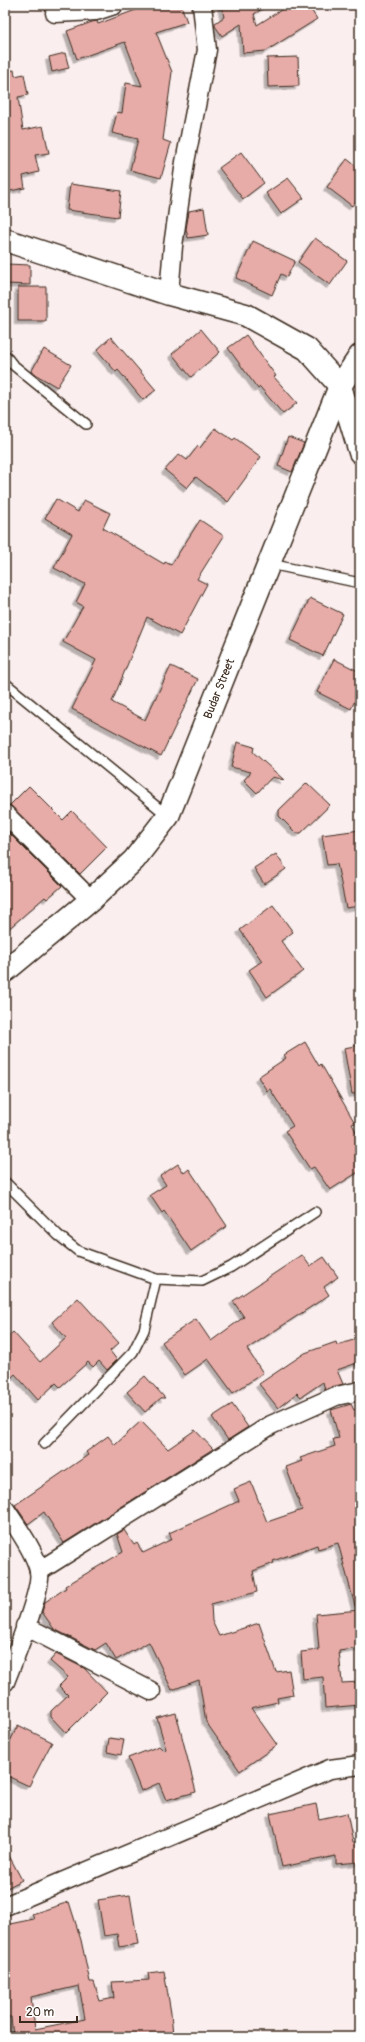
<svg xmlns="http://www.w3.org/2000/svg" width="365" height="2042" font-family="Pangolin,sans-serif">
<defs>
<filter id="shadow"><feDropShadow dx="-3.5" dy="3.5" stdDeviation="0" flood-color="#0004"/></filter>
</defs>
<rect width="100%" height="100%" fill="#faeeee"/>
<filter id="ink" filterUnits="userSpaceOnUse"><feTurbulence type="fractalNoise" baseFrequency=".025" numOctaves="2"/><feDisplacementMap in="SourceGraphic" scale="8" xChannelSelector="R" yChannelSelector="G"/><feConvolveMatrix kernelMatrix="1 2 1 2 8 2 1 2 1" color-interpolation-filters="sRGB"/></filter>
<g filter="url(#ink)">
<g fill="#e7aca8" stroke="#3b2a1e" fill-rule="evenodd" filter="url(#shadow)">
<polygon points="149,5 181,5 187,22 156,32 172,72 163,140 171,143 161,178 130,170 138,139 112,133 117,112 122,113 126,83 142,86 125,42 77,59 67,31 92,22 97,21 98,24"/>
<polygon points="221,5 268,5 254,14 257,25 289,5 308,5 317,19 266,51 243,53 241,24 222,36 215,26 215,23 224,17"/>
<polygon points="65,53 69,68 52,72 49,57"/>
<polygon points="298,57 299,86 268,87 267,58"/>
<polygon points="14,70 15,76 24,74 28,95 18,97 23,130 43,126 49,153 35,155 39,172 23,176 25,188 5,192 5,71"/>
<polygon points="241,152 264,183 243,199 219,168"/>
<polygon points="347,159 360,169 360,196 352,206 327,187"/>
<polygon points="288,178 304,198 281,214 266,193"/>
<polygon points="70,184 121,191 118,217 67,210"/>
<polygon points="204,208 208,235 188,238 186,229 189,211"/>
<polygon points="315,238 347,261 330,285 298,262"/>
<polygon points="253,241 295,261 287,277 281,274 272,295 236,278"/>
<polygon points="6,264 30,265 30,285 6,284"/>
<rect x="18" y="287" width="28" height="34"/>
<polygon points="201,329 220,352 191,377 172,354"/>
<polygon points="246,335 276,376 274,377 297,403 283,414 260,387 258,389 228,348"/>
<polygon points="111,337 156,390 143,400 118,370 116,372 97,350"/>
<polygon points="44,349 71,365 57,387 31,372"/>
<polygon points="215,428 233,440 235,438 261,457 228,502 196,477 187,488 165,470 179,454 187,460 198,446 200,448"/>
<polygon points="288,437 304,443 292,472 278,466"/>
<polygon points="56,499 78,512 84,500 110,513 103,528 164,564 165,562 171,565 200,520 224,536 197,579 207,584 180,635 147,617 112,702 145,720 171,666 198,679 161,756 72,709 96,660 63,642 83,606 76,602 85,584 54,568 72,534 45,518"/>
<polygon points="310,598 343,614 323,656 290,640"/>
<polygon points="334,659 360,672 360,690 351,709 317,692"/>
<polygon points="237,742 254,747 253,752 284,780 272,777 257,793 244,780 251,772 231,767"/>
<polygon points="307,783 330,805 301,833 296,833 279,816 279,810"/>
<polygon points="29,786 63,820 72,811 107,847 80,874 10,805"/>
<polygon points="5,829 62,886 47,899 45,897 5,932"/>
<polygon points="360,830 360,906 346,908 337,864 327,865 322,835"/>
<polygon points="276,854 286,869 264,884 254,868"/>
<polygon points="273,905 293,932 281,941 303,971 267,997 249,970 262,961 240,930"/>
<polygon points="305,1042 319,1066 321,1064 355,1123 352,1124 360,1139 360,1171 330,1190 314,1167 310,1169 285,1131 293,1126 270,1089 267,1091 258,1077 286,1058 284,1055"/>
<polygon points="360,1045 360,1093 352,1094 344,1048"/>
<polygon points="178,1164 184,1173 189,1169 227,1226 191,1251 164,1211 162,1213 150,1195 166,1185 160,1176"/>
<polygon points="302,1255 310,1266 324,1257 338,1277 324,1287 329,1295 247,1349 263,1373 233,1393 208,1359 185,1375 162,1342 196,1319 211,1341 244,1317 233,1301"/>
<polygon points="78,1298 119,1343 110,1351 117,1360 107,1370 99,1361 93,1367 88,1362 60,1387 56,1383 38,1400 15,1374 5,1384 5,1339 13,1332 40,1362 66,1338 52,1322"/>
<polygon points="360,1338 360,1362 337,1370 343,1384 325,1390 323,1382 301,1397 297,1393 278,1408 259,1384 305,1353 336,1342 337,1345"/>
<polygon points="145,1376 165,1398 161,1398 145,1412 127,1392"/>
<polygon points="232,1404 248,1427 228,1440 212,1417"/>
<polygon points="351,1404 354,1410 360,1408 360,1605 355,1606 338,1543 318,1549 317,1545 273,1561 274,1563 253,1571 257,1592 211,1604 212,1621 219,1636 259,1623 276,1672 289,1670 293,1695 277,1698 278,1702 251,1708 277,1745 240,1771 206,1722 199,1680 172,1690 149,1642 116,1660 106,1643 95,1650 54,1629 42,1612 45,1602 66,1588 65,1586 123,1552 117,1534 124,1530 134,1545 137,1543 143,1553 172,1539 169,1533 239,1501 234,1489 251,1482 267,1522 302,1510 286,1467 302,1461 300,1458 335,1446 333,1439 339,1438 331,1410"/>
<polygon points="141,1421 168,1449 195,1430 213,1449 64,1543 44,1512 28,1524 15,1505 88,1455 86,1452 108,1436 115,1445"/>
<polygon points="360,1610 360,1648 339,1651 342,1683 360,1682 360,1705 325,1708 323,1677 303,1679 301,1652 319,1650 316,1614"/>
<polygon points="56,1654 84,1668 107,1692 66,1733 51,1717 51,1711 68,1695 59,1686 68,1677 50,1661"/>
<polygon points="176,1713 196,1792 166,1800 159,1783 141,1791 128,1758 159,1746 164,1751 166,1749 157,1718"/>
<polygon points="18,1725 52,1742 29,1786 5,1775 5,1752"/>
<polygon points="109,1738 124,1740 121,1755 107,1752"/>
<polygon points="316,1804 319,1819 347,1813 353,1842 360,1842 360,1862 336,1864 336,1856 282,1867 270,1814"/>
<polygon points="5,1848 22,1880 5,1889"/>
<polygon points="130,1895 138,1944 119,1947 117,1934 104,1936 98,1900"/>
<path d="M69,1902l12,38 9,42h4l6,19 14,-3 -2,-16 37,-2 -1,-7 16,-2 7,42 2,23 -160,1 -2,-20h-6v-25h3l-3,-17 4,-1 -4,-16v-33l29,-6 -2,-5zM79,1986l6,33 -50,10 -4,-32z"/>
</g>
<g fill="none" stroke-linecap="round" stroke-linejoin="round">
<defs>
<g id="lane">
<polyline points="5,355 12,364 86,424"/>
<polyline points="270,564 360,583"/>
<polyline points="5,683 168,816"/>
<polyline points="5,1182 58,1235 78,1251 156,1279 202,1281 231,1267 315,1212"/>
<polyline points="44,1444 133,1352 144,1330 156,1279"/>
</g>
<g id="street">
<polyline points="55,13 96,11 114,5"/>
<polyline points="169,294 173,246 185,162 207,50 202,5"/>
<polyline points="5,814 91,900"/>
<path d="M5,1509c10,15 31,44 34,62 4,18 -26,90 -34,111"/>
<polyline points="39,1571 271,1425 336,1396 360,1391"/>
<polyline points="25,1626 151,1691"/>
<polyline points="5,1906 330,1769 360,1765"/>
</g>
<g id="secondary">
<polyline points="5,240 169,294 246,315 307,349 340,386 360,452"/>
<path id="s1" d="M5,971l86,-71 43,-40 34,-44 172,-430 20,-30"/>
</g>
</defs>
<use href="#lane" stroke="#3b2a1e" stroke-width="12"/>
<use href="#street" stroke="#3b2a1e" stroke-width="21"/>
<use href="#secondary" stroke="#3b2a1e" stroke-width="25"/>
<use href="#lane" stroke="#fff" stroke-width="9"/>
<use href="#street" stroke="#fff" stroke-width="18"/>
<use href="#secondary" stroke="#fff" stroke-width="22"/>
</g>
</g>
<g text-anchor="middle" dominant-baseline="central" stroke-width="3" stroke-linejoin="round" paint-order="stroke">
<g font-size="12" fill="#3b2a1e" stroke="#fff">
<text stroke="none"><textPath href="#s1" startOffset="363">Budar Street</textPath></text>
</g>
</g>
<rect width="365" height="2042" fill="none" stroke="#fff" stroke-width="20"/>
<rect x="10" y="10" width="345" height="2022" fill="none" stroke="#3b2a1e" stroke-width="1.5" filter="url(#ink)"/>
<path d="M20 2016v6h57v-6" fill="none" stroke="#3b2a1e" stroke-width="2"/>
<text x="26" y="2016" font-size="12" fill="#3b2a1e" stroke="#ffffff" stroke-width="3" paint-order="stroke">20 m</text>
</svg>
